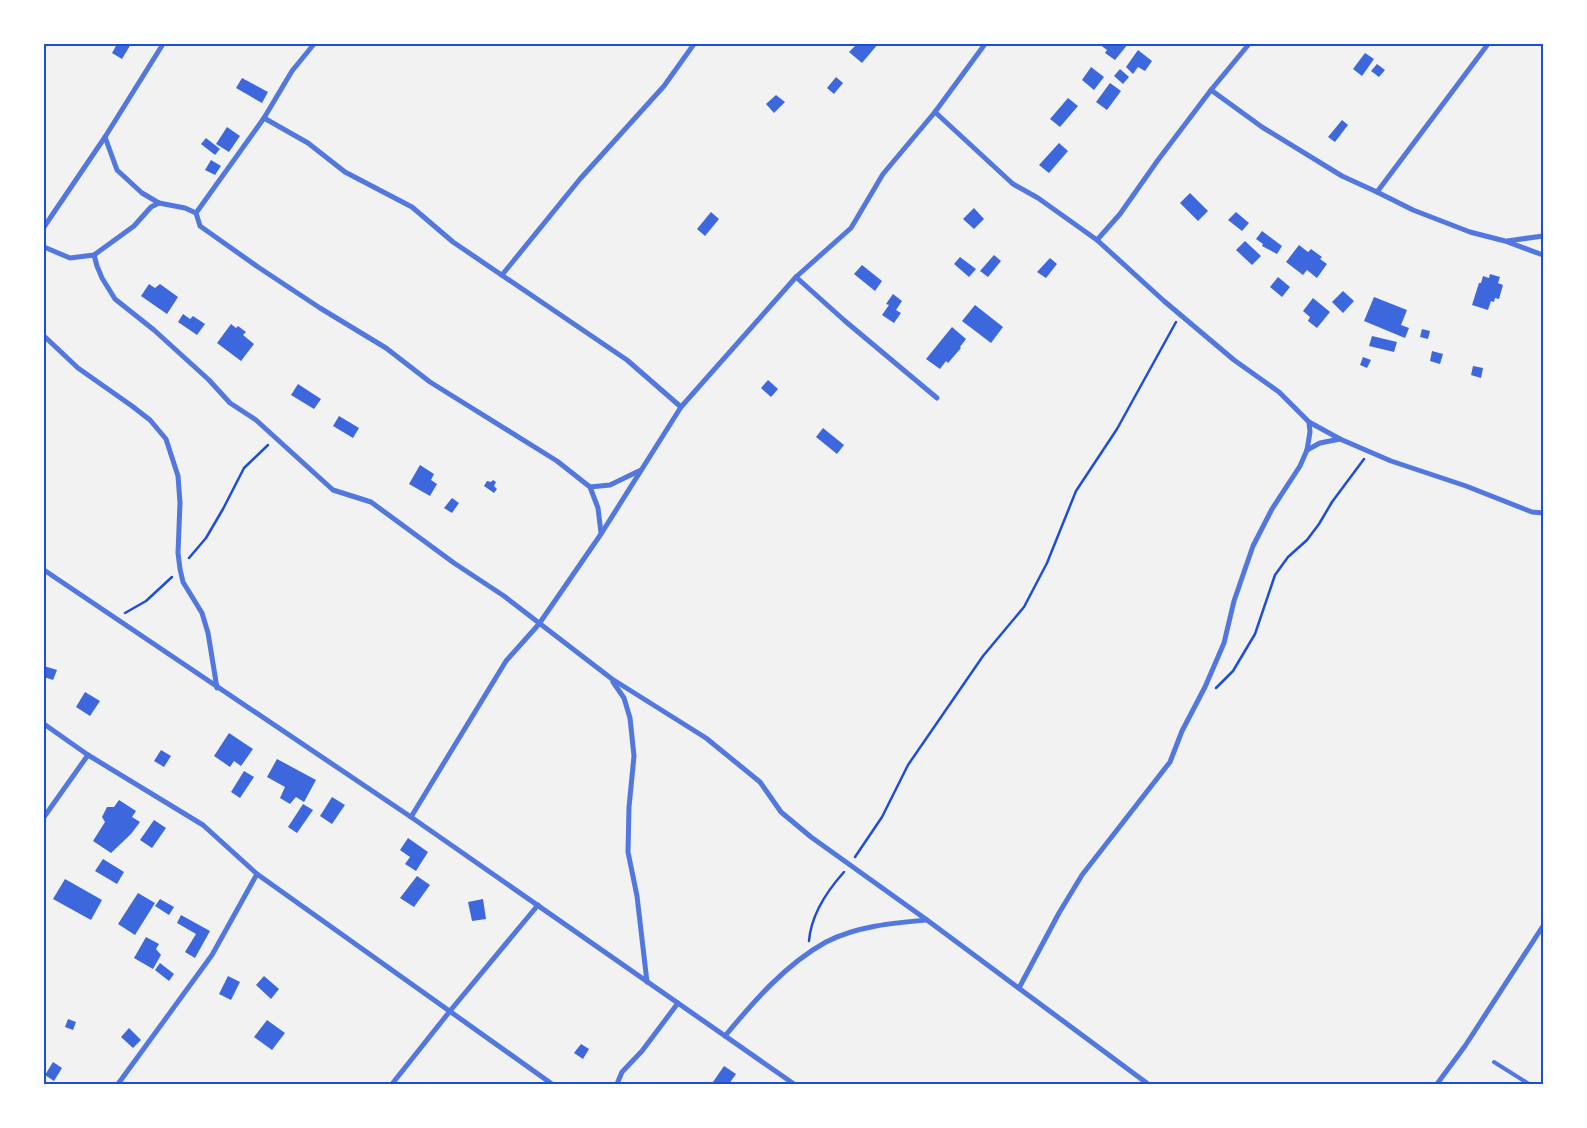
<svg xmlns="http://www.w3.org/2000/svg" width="1587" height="1128" font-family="'Noto Sans',sans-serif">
<rect width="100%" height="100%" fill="#f2f2f2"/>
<g fill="#3d67dc">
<polygon points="117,44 131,44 122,59 112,53"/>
<polygon points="857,44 878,44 862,63 849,52"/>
<polygon points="1099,44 1128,44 1115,60 1105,53 1107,50"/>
<polygon points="1138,50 1152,61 1145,71 1138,67 1133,74 1126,67"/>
<polygon points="1365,53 1374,59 1362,76 1353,69"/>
<polygon points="1377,64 1385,70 1379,77 1371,71"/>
<polygon points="1091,67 1104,77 1094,90 1082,80"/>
<polygon points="1120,69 1129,77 1123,84 1114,76"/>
<polygon points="836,77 843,83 834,94 827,88"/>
<polygon points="242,78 268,92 262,103 236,88"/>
<polygon points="1110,83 1121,91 1107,110 1096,102"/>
<polygon points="776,95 785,102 774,113 766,104"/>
<polygon points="1068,98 1078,106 1060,127 1050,119"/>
<polygon points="1342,120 1348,125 1335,142 1328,137"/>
<polygon points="227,127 240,136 229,152 216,144"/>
<polygon points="206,138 220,149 215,155 201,144"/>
<polygon points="1059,143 1068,151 1049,173 1039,165"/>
<polygon points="211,160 221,166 215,175 205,170"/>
<polygon points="1190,193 1208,211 1198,221 1180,203"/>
<polygon points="974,208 984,219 974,229 963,219"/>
<polygon points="711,212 719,219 705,236 697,229"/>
<polygon points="1236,212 1249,223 1242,231 1228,220"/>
<polygon points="1262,231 1282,246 1277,254 1262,246 1263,244 1256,239"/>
<polygon points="1245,241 1261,256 1252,265 1236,250"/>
<polygon points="1299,245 1308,252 1311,249 1322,257 1320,259 1327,264 1317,278 1307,270 1303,275 1286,262"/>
<polygon points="994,255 1001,261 988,277 980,271"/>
<polygon points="960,257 976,269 969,277 954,264"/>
<polygon points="1050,258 1057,264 1046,278 1037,272"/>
<polygon points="862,265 882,281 875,291 854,274"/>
<polygon points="1490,274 1500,277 1498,283 1503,285 1499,299 1495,298 1494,302 1491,301 1488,310 1472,305 1479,283 1481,283 1483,276 1489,278"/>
<polygon points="1278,277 1290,287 1282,297 1270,287"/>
<polygon points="149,284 155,288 160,284 178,297 167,314 141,296"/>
<polygon points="1343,291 1354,301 1343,313 1332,302"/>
<polygon points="893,294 902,301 896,310 901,313 894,323 882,315 889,305 886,304"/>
<polygon points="1374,297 1407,310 1401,325 1409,328 1405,338 1364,321"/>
<polygon points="1313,298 1330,312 1317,328 1308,321 1310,317 1303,311"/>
<polygon points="975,305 1003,327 991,343 962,321"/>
<polygon points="183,314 190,319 193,316 205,324 197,335 178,322"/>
<polygon points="231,324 236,328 238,326 246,332 243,335 254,344 241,361 217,343"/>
<polygon points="952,327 966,339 960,347 961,348 948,363 946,361 940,369 926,359"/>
<polygon points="1422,329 1430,331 1428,339 1420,337"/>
<polygon points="1372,336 1397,342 1394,352 1369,346"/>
<polygon points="1432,351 1443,354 1440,364 1430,361"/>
<polygon points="1363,357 1371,360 1367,368 1360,365"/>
<polygon points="1473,366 1483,368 1481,378 1471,375"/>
<polygon points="768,380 778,389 771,397 761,388"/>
<polygon points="298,384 321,399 314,409 291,395"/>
<polygon points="339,416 359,428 353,438 333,426"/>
<polygon points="823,428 844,445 837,454 816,437"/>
<polygon points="420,465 434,474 431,480 437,484 430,496 409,484"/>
<polygon points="493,480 496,482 494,486 497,489 494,493 484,486 487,481 491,482"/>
<polygon points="452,498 459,503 452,513 444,508"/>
<polygon points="44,666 57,670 53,680 44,677"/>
<polygon points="85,692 100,701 90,716 76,707"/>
<polygon points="229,733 253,749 241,766 234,761 230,767 214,756"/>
<polygon points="161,750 171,756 164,767 154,761"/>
<polygon points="277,759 316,780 304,802 296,797 290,804 280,798 285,787 267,777"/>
<polygon points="244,771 254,777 240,798 231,792"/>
<polygon points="332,797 345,805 332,824 320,816"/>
<polygon points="119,800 136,811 132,817 140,822 131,834 111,853 93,841 105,822 102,817 107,807 114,807"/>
<polygon points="303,804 313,810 297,833 288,827"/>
<polygon points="154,820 166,828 152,848 140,840"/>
<polygon points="408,838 428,852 416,871 405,864 410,857 400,850"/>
<polygon points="103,859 124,872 117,884 95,871"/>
<polygon points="417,876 430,885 414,907 400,898"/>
<polygon points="65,879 102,900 91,920 53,899"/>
<polygon points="138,893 155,903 135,935 118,924"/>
<polygon points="160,899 174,907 169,915 155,906"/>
<polygon points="483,899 486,919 472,921 468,902"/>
<polygon points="181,915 210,931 195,958 185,952 196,934 177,923"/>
<polygon points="146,937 159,944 156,949 161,955 153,969 134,958"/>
<polygon points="160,963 174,974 169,981 155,970"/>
<polygon points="228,976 240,982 231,1000 219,994"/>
<polygon points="264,976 279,989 271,999 256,985"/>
<polygon points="68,1019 76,1022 73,1030 65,1027"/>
<polygon points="267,1020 285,1033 272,1050 254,1037"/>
<polygon points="129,1028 141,1040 133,1048 121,1037"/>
<polygon points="581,1044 589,1049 583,1059 574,1053"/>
<polygon points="53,1062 62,1068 54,1081 45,1075"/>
<polygon points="724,1066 736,1074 729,1084 716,1084 713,1082"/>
</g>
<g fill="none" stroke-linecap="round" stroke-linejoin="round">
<g stroke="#1d4ed8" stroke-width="2.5">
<polyline points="189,558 206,538 223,509 244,468 268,445"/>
<polyline points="125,613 146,601 172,577"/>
<polyline points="1216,688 1233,671 1255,634 1275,575 1288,557 1307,540 1319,524 1332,502 1364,459"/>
<polyline points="855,857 882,817 908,765 983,656 1024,607 1047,563 1076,491 1117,429 1176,322"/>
<path d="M809,941c2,-26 18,-50 35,-69"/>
</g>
<polyline stroke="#5277de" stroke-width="4" points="1494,1062 1529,1084"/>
<g stroke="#5277de" stroke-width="5">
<polyline points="314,44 292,71 264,118 196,213 200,226 258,267 320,308 386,348 430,382 557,461 590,487 598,508 601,533"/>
<polyline points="1211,90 1262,127 1342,176 1377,192 1413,210 1470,232 1505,241 1543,255"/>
<polyline points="935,112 1013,184 1038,198 1097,240 1164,301 1234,360 1279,392 1309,422 1340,439 1391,461 1466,486 1532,512 1543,513"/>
<polyline points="264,118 308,143 345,172 412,207 453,242 627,360 681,407"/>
<polyline points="105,137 117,170 142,193 159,203"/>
<polyline points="1377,192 1488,44"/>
<polyline points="44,227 105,137 163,44"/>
<polyline points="1097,240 1120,214 1158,160 1211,90 1249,44"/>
<polyline points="1507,241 1543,236"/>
<polyline points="44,247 70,258 94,255 134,226 151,207 159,203 185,208 196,213"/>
<polyline points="94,255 97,266 102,278 115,299 154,330 209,380 230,403 256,420 333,490 371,502 454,563 504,596 612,679 706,738 760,782 781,812 811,837 927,920 1148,1084"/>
<polyline points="502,275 580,179 664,86 694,44"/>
<polyline points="796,277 845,321 937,398"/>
<polyline points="44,336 78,368 132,406 150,420 166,439 178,476 180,503 178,553 180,569 183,582 202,613 208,633 217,688"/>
<polyline points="1307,450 1320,443 1340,439"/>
<polyline points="590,487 610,485 641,470"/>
<polyline points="44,570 411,817 794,1084"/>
<polyline points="613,682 624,698 630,718 634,756 629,807 628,852 637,896 647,982"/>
<polyline points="44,724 88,755 203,825 257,874 552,1084"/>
<polyline points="44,817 88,755"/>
<polyline points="411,817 506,661 539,624 601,534 681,407 796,277 851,228 883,174 935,112 985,44"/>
<polyline points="1019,988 1059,913 1082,875 1170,762 1182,731 1205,687 1224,643 1234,601 1253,546 1272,509 1300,466 1307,450 1310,432 1309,422"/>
<path d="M725,1036c29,-35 61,-72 101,-94 31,-16 67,-19 101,-22"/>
<polyline points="118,1084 212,955 257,874"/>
<polyline points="392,1084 450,1011 538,905"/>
<polyline points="617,1084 622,1072 642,1051 678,1003"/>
<polyline points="1437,1084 1465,1046 1543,926"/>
</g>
</g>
<rect width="1587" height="1128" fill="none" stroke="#ffffff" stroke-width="90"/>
<rect x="45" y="45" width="1497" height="1038" fill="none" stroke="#1d4ed8" stroke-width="2"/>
</svg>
